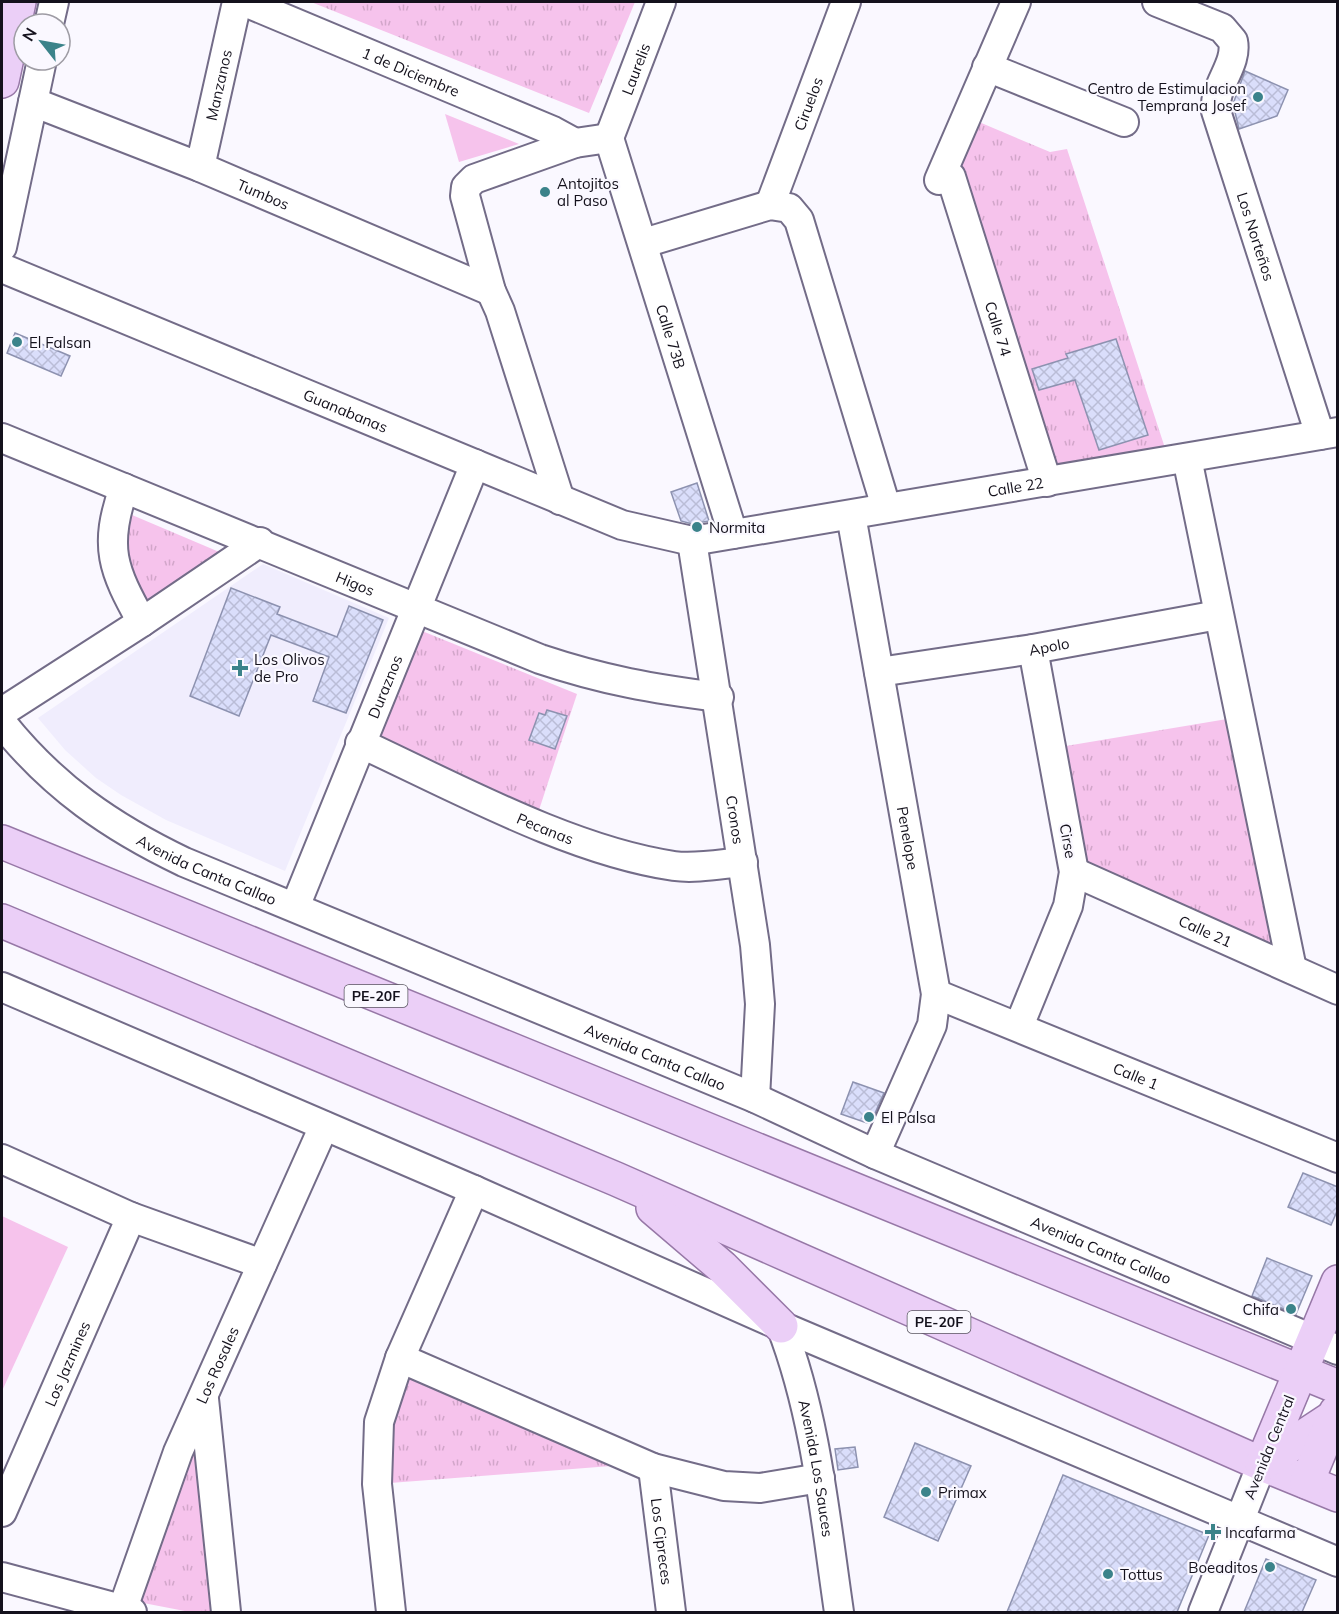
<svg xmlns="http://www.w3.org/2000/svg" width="1339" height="1614" font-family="Mulish,sans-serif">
<defs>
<pattern id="park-tufts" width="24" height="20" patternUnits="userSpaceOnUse" patternTransform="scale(1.5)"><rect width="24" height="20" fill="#f6c3ec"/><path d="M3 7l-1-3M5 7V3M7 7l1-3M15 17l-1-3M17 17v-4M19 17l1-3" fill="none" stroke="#d2a6ca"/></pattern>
<pattern id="building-cross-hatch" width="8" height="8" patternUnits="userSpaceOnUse" patternTransform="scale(1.5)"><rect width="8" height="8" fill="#dadefb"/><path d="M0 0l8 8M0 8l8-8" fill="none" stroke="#babdd7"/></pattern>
</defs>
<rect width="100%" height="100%" fill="#faf8ff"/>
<polygon fill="#f0edfd" points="263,564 389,618 285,871 166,820 121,795 96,778 65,750 38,718"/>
<g fill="#f6c3ec">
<polygon points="445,114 519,144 459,162"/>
<polygon points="2,1216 68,1247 2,1391"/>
</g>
<g fill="url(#park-tufts)">
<polygon points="311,2 635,2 589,113"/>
<polygon points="979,122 1050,152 1067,149 1165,448 1041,470 948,176"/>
<polygon points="125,512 224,554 143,608 124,543"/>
<polygon points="422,631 577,694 539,810 378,743"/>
<polygon points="1227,719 1278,949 1080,865 1060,747"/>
<polygon points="407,1374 624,1465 390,1483 389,1426"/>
<polygon points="198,1421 216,1612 190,1612 133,1601"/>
</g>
<g fill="url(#building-cross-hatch)" stroke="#8d92b0" stroke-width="1.5">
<polygon points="1245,71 1288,90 1277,116 1239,129 1233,104"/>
<polygon points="15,333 70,356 61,376 7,353"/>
<polygon points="1116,339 1148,435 1099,450 1075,380 1039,390 1032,369 1068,358 1066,354"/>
<polygon points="697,483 709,521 692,524 681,521 671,492"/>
<polygon points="231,588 280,607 277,614 337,637 349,606 383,620 346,713 313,701 329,657 271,635 239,716 190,696"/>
<polygon points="547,710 567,716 555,749 529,740 539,713 545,715"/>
<polygon points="853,1082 884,1093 871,1122 867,1123 841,1114"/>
<polygon points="1303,1173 1338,1187 1338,1209 1331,1225 1288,1207"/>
<polygon points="1267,1258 1312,1276 1296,1314 1252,1296"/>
<polygon points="915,1443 971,1466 938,1541 884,1517"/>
<polygon points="855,1447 858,1467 838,1470 835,1449"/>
<polygon points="1063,1475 1209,1535 1177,1612 1007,1612"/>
<polygon points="1266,1559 1316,1580 1302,1612 1244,1612"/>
</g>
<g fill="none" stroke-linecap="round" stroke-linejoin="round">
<defs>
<g id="minor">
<path id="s1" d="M245,2l308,129 22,12"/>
<path id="s2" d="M1157,2l65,26 11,13c5,24 -20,45 -17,70l104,324"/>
<polyline points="49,24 54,2"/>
<polyline points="987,67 1124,122"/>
<path id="s3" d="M33,102l167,65 291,124"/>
<path id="s4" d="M609,138l124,396"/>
<path id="s5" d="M609,138l52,-136"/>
<path id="s6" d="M200,167l37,-165"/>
<path id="s7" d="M951,177l96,305"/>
<polyline points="939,180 1016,2"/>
<path id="s8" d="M770,205l76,-203"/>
<polyline points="644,243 770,205 789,208 799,220 886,507"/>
<polyline points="2,247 42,60"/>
<path id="s9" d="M2,268l620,257 70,16 646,-109"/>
<path id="s10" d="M2,438l538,221c63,21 113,30 179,38"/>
<polyline points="1187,458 1292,969"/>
<path d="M124,488c-21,59 -11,82 18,134"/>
<polyline points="560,500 500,311 491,291 465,196 466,187 474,179 575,143 609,138"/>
<path id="s11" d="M851,515l85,479 -4,31 -57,129"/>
<path id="s12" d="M692,541l63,404 5,59 -5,94"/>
<path id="s13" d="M879,672l154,-23 185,-34"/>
<polyline points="2,712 142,622 260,542"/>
<path id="s14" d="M2,723c51,64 109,104 182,139l571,236 120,56 463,196"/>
<path id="s15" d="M360,743c95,44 211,108 314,123 22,3 47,-2 69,-4"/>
<path id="s16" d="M1074,872l264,118"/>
<path id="s17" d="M295,907l180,-443"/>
<polyline points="2,987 474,1190 781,1326 1338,1562"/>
<path id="s18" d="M936,994l402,164"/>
<polyline points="1019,1026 1068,906 1074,872 1033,649"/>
<polyline points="2,1159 131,1217 262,1264"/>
<path id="s19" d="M781,1326c35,90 44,191 58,286"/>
<polyline points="400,1358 653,1468 724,1486 760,1488 820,1478"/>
<polyline points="204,1399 226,1612"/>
<path id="s20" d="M653,1468l18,144"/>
<path id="s21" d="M2,1512l129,-295"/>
<polyline points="2,1577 132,1612"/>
<path id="s22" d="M122,1611l56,-159 146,-326"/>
<polyline points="391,1612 377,1484 379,1422 400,1358 474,1190"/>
<polyline points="1203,1612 1262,1464"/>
</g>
<g id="major">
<polyline points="2,81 19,2"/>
<polyline points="2,842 1338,1387"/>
<polyline points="2,921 616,1179 1262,1464 1338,1495"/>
<polyline points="653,1208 722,1267 781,1326"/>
<polyline points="1262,1464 1338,1282"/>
<polyline points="1262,1464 1338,1414"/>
<polyline points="1307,1482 1336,1412"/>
</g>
</defs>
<use href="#minor" stroke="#736c88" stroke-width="32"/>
<use href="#major" stroke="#9778a7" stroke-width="36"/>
<use href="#minor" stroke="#fff" stroke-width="28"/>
<use href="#major" stroke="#ebcff7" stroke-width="33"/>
</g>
<g fill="#3b838a" stroke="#faf8ff" stroke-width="2">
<circle cx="1258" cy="97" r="6"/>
<circle cx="545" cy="192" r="6"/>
<circle cx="17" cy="342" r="6"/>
<circle cx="697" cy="527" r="6"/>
<path d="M237 659h6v6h6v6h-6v6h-6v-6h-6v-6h6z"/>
<circle cx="869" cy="1117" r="6"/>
<circle cx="1291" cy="1309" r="6"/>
<circle cx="926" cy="1492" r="6"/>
<path d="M1210 1523h6v6h6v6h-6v6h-6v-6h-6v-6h6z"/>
<circle cx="1270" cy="1567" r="6"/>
<circle cx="1108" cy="1574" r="6"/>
</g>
<g text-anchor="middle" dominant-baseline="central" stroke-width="4.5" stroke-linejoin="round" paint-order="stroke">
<g fill="#faf8ff" stroke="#595660" stroke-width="1.5">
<rect x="344.5" y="985" width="63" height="22" rx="4.5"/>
<rect x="907.5" y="1311" width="63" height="22" rx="4.5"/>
</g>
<g font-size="14" font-weight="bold" fill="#14111c">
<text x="376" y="996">PE-20F</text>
<text x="939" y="1322">PE-20F</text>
</g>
<g font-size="15" fill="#14111c" stroke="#faf8ff">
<text stroke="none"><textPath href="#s5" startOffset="74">Laurelis</textPath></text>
<text stroke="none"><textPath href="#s1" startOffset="180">1 de Diciembre</textPath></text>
<text stroke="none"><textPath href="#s6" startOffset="84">Manzanos</textPath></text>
<text stroke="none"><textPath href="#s8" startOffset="108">Ciruelos</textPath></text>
<text stroke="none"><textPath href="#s3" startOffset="248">Tumbos</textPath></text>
<text stroke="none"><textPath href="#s2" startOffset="292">Los Norteños</textPath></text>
<text stroke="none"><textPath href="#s7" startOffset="159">Calle 74</textPath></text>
<text stroke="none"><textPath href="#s4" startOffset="208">Calle 73B</textPath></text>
<text stroke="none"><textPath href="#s9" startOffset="372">Guanabanas</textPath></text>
<text stroke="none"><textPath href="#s9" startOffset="1071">Calle 22</textPath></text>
<text stroke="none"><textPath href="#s10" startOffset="382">Higos</textPath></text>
<text stroke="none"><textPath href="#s13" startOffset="172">Apolo</textPath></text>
<text stroke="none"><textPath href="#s17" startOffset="238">Duraznos</textPath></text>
<text stroke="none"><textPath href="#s12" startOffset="282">Cronos</textPath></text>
<text stroke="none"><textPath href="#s15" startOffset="204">Pecanas</textPath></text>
<text stroke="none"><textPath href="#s11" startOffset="328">Penelope</textPath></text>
<text transform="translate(1068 841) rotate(80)">Cirse</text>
<text stroke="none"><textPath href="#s14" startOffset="255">Avenida Canta Callao</textPath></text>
<text stroke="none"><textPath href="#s16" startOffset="144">Calle 21</textPath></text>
<text stroke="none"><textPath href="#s14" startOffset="741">Avenida Canta Callao</textPath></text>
<text stroke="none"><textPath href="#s18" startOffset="216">Calle 1</textPath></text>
<text stroke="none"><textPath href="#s14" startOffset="1227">Avenida Canta Callao</textPath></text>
<text stroke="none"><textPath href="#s21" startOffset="162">Los Jazmines</textPath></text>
<text stroke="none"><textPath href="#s22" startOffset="264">Los Rosales</textPath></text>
<text transform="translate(1269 1447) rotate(-68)">Avenida Central</text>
<text stroke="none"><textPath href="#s19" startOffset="147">Avenida Los Sauces</textPath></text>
<text stroke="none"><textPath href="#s20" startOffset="74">Los Cipreces</textPath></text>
</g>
<g font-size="15" fill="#14111c" stroke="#faf8ff" text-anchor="start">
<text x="1246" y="88" text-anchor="end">Centro de Estimulacion<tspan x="1246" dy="17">Temprana Josef</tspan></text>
<text x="557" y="183">Antojitos<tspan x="557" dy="17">al Paso</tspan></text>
<text x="29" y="342">El Falsan</text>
<text x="709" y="527">Normita</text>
<text x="254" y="659">Los Olivos<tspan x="254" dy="17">de Pro</tspan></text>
<text x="881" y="1117">El Palsa</text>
<text x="1279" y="1309" text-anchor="end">Chifa</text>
<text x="938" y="1492">Primax</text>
<text x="1225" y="1532">Incafarma</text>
<text x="1258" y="1567" text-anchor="end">Boeaditos</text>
<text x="1120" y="1574">Tottus</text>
</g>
</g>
<rect width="1339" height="1614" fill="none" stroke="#14111c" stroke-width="6"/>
<g transform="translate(42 42) rotate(301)"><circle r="28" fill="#faf8ff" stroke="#9e9ca4" stroke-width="1.5"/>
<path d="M0-4.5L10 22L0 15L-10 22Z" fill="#3b838a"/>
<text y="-9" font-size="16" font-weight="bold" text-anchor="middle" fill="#14111c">N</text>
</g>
</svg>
